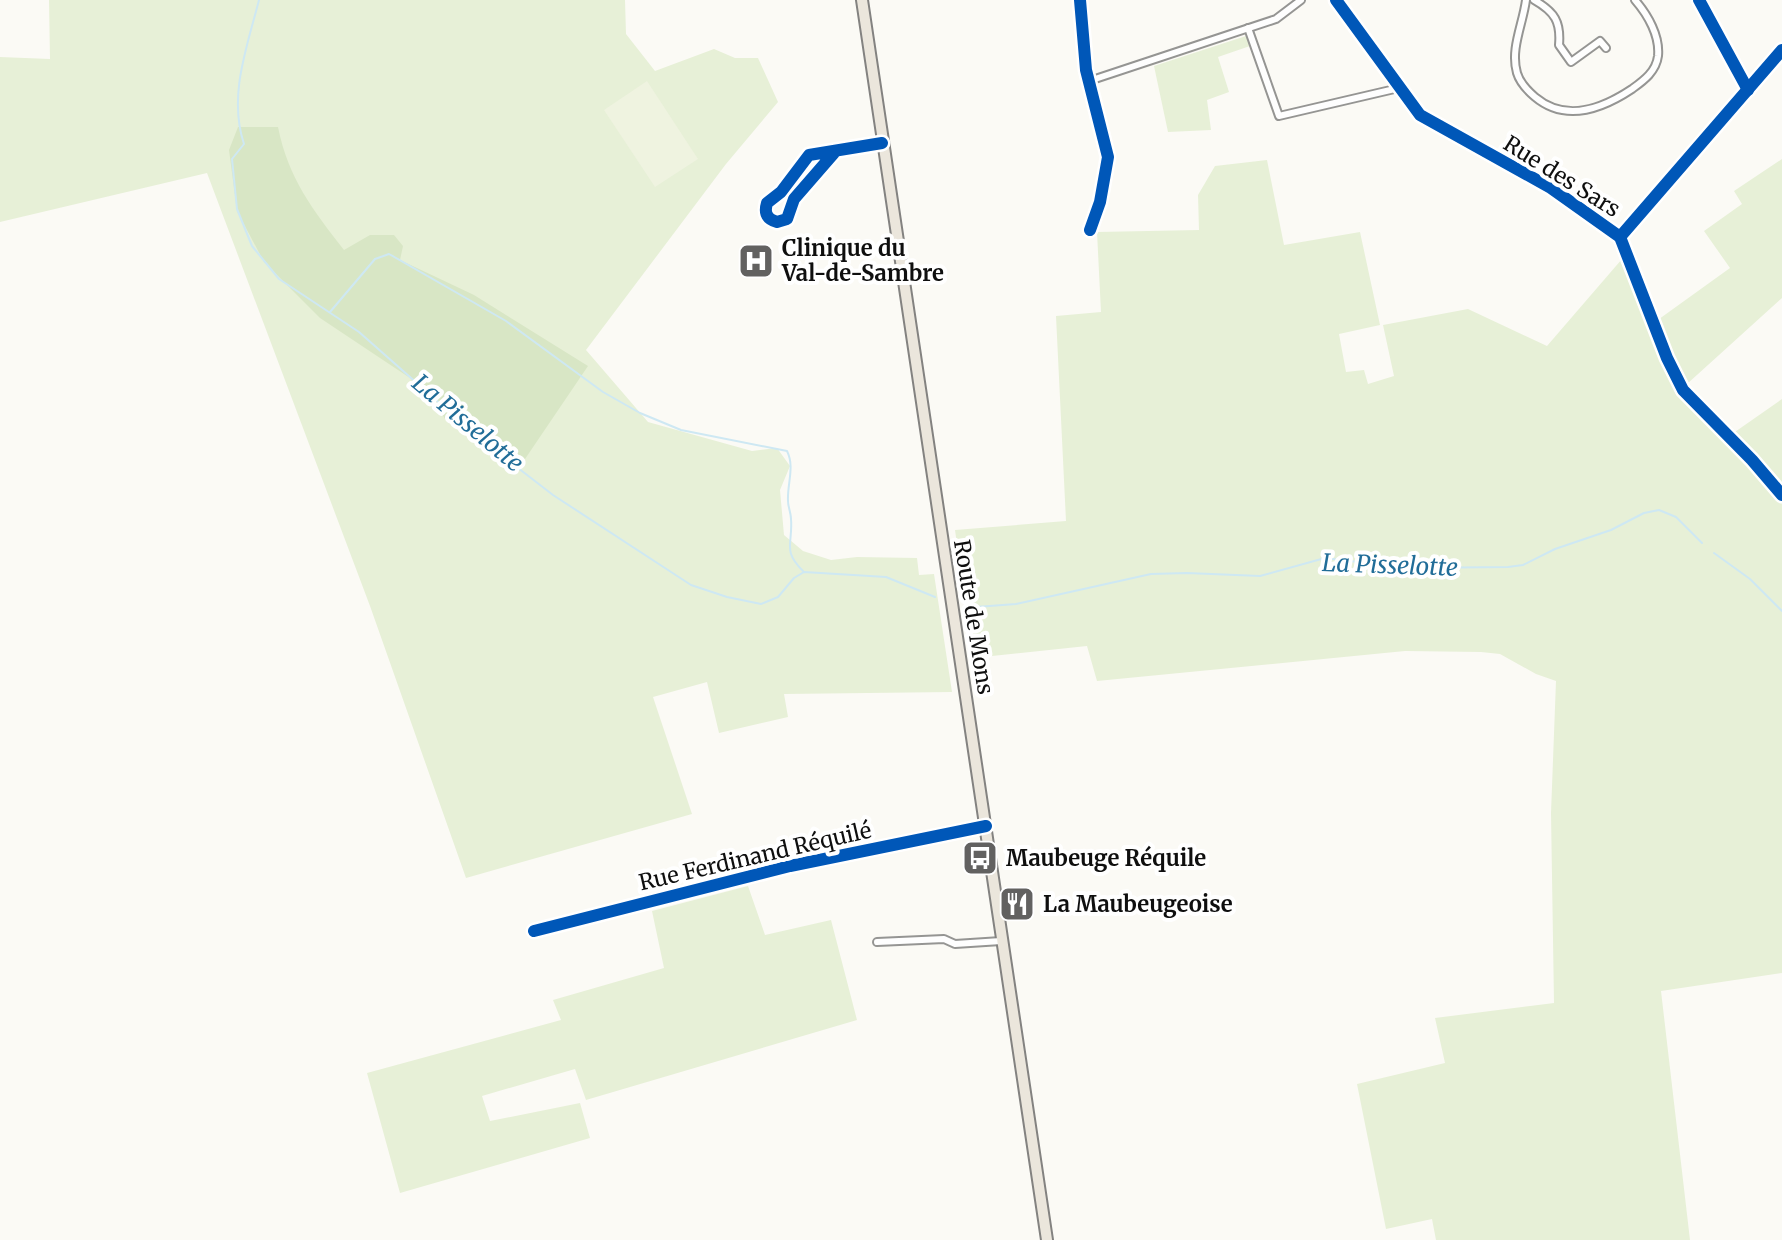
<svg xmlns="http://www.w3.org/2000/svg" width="1782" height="1240" font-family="Merriweather,serif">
<rect width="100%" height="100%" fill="#fbfaf5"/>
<g fill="#e7f0d7">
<polygon points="49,0 625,0 626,34 655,71 714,49 735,58 758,58 778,102 726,164 586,350 648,422 752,451 777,448 790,466 780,490 784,535 803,551 831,560 857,557 917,558 919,575 934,574 952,692 784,694 788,717 719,733 707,682 653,697 692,814 466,878 370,606 207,173 0,222 0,57 50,59"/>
<polygon points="1246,36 1250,46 1218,57 1229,92 1207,100 1211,130 1168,132 1154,66"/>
<polygon points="1782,159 1782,298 1687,384 1732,434 1782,399 1782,973 1661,991 1690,1240 1436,1240 1432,1219 1386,1229 1357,1084 1445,1063 1435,1018 1554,1003 1551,813 1556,681 1536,674 1500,654 1481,652 1405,651 1097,681 1087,646 973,658 955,530 1066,521 1056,316 1101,312 1097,232 1199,230 1198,195 1215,166 1267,160 1284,245 1360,232 1380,325 1339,334 1346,372 1364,370 1368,384 1394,376 1383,325 1468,309 1547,346 1622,259 1648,327 1730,268 1704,231 1742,204 1734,191"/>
<polygon points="748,886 765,935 831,920 857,1020 586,1100 575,1069 482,1096 490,1121 580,1103 590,1138 400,1193 367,1073 561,1020 553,1000 664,968 652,911"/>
</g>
<path fill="#d8e6c5" d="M238,127h40c10,51 35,83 66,123l26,-15h24l9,11 -3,14 74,35 114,71 -63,93 -15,3 -30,-24 -35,-19 -17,-29 -108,-72 -56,-56 -27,-51 -8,-61z"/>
<polygon fill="#eff3e0" points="647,81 698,159 655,187 604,110"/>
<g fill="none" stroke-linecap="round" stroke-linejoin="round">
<g stroke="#cee8f3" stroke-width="2">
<path d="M259,0c-12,47 -31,96 -15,144l-12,15 5,50 15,37 27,33 80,53 120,106 74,57 138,90 36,12 34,7 17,-7 16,-19 10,-6 82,5 49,20"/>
<path d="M330,312l45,-53 14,-5 117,67 97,71 37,21 41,17 106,21c8,16 0,33 1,50 0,6 3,12 3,18 2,26 -9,31 12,52"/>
<polyline points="1714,553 1750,579 1782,611"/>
<polyline points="965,603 976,607 1016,604 1151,574 1187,573 1260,576 1325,558 1408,568 1508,567 1523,565 1555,549 1611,530 1644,513 1659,510 1676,517 1702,543"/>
</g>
<defs>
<g id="street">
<polyline points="1080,0 1086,70 1108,157 1100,202 1090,230"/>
<polyline points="1336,0 1420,115 1551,188 1620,237 1667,358 1683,390 1752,460 1782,495"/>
<path d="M1526,0c-3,24 -16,49 -9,73 3,10 11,18 18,24 31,26 67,12 97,-8 11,-8 24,-17 26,-33 2,-20 -10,-41 -23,-56"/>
<path d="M1534,0c21,12 27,22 25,45l12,17 29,-21 6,7"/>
<polyline points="1699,0 1748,90"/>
<polyline points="1248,28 1279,116 1399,88"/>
<polyline points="1089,81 1276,19 1301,0"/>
<path d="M834,153l-40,46 -7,20 -10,3c-10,-3 -13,-9 -10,-19l14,-11 28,-37 73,-12"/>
<polyline points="1620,237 1782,50"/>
<polyline points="534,931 790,866 986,826"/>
<polyline points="877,942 944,939 955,944 1001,941"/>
</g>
<polyline id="primary" points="862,0 1047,1240"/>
</defs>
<use href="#street" stroke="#959593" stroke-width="10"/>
<use href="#primary" stroke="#838280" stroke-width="14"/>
<use href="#street" stroke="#fefefe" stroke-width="6"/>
<use href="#primary" stroke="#ebe6dc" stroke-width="10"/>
<defs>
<g id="cycleway">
<polyline points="1080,0 1086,70 1108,157 1100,202 1090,230"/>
<polyline points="1336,0 1420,115 1551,188 1620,237 1667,358 1683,390 1752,460 1782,495"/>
<polyline points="1699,0 1748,90"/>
<path d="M834,153l-40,46 -7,20 -10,3c-10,-3 -13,-9 -10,-19l14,-11 28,-37 73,-12"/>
<polyline points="1620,237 1782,50"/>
<polyline points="534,931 790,866 986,826"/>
</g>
</defs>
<use href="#cycleway" stroke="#fff" stroke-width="17"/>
<use href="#cycleway" stroke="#0057b8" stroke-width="12"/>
</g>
<defs>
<symbol id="hospital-square" viewBox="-11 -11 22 22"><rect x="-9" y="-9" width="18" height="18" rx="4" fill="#626160" stroke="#fff"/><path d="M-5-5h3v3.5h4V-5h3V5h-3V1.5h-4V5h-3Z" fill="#fff"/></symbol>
<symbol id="bus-square" viewBox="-11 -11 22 22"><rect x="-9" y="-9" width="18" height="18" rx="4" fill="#626160" stroke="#fff"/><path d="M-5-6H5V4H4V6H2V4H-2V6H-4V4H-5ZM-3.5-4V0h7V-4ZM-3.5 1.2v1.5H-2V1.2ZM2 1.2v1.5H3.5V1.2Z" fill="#fff"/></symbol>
<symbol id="restaurant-square" viewBox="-11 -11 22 22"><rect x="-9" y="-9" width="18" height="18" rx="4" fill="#626160" stroke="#fff"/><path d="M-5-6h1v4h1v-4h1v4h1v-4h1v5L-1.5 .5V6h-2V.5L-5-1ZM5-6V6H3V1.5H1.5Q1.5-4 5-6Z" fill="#fff"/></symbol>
</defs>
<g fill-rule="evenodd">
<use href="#hospital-square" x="736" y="241" width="40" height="40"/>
<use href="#bus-square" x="960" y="838" width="40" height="40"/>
<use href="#restaurant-square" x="997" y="884" width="40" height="40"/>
</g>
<g text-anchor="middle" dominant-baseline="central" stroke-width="8" stroke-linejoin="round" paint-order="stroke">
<g font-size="22" fill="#0f0f0f" stroke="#fff">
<text transform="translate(1562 176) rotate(32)">Rue des Sars</text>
<text transform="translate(974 617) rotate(81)">Route de Mons</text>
<text transform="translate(755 856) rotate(-13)">Rue Ferdinand Réquilé</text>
</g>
<g font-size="22" font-weight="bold" fill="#0f0f0f" stroke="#fff" text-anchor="start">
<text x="782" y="248">Clinique du<tspan x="782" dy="25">Val-de-Sambre</tspan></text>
<text x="1006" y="858">Maubeuge Réquile</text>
<text x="1043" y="904">La Maubeugeoise</text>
</g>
<g font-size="24" font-style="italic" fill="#216d98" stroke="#fff">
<text transform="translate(468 423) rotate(40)">La Pisselotte</text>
<text transform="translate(1390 565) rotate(2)">La Pisselotte</text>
</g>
</g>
</svg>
